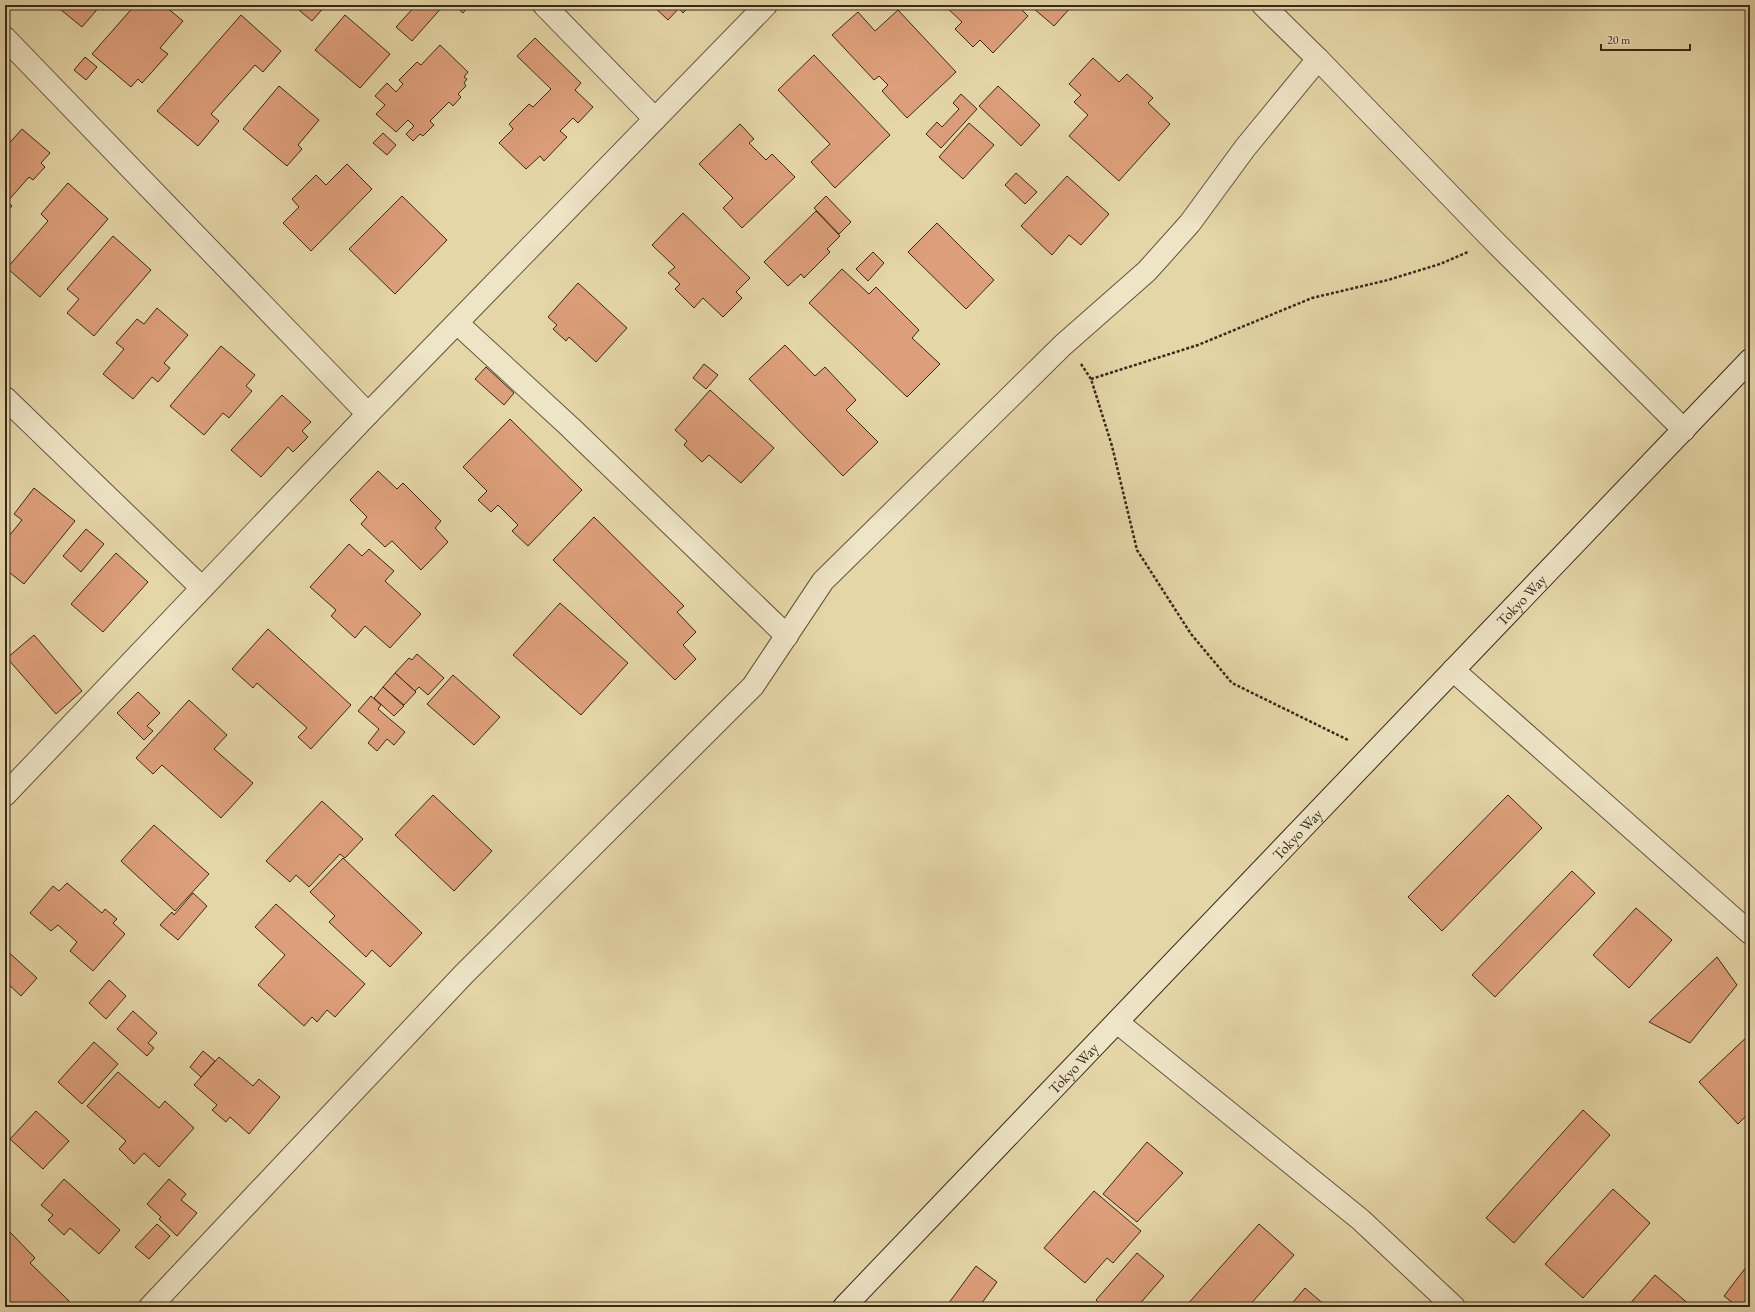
<svg xmlns="http://www.w3.org/2000/svg" width="1755" height="1312" font-family="'EB Garamond',serif">
<rect width="100%" height="100%" fill="#e5d6a8"/>
<filter id="stains"><feTurbulence type="fractalNoise" baseFrequency=".005" numOctaves="4"/><feColorMatrix values="0 0 0 0 .2 0 0 0 0 .09 0 0 0 0 .02 0 0 0 .5 -.17"/></filter>
<radialGradient id="worn" r=".72"><stop offset=".6" stop-color="#630" stop-opacity="0"/><stop offset="1" stop-color="#630" stop-opacity=".3"/></radialGradient>
<g fill="#dd9f7b" stroke="#382919">
<polygon points="55,5 101,5 82,27"/>
<polygon points="135,5 168,5 166,7 183,21 160,48 168,54 142,83 138,79 131,87 92,54"/>
<polygon points="293,5 326,5 312,21"/>
<polygon points="416,5 444,5 412,41 396,27"/>
<polygon points="454,5 470,5 463,13"/>
<polygon points="652,5 691,5 683,13 679,8 668,20"/>
<polygon points="944,5 1017,5 1028,16 993,53 980,40 973,47 955,29 962,22"/>
<polygon points="1035,5 1071,5 1072,6 1054,26 1033,8"/>
<polygon points="898,10 956,72 907,118 882,91 888,85 879,76 874,80 832,35 858,12 875,31"/>
<polygon points="241,15 281,51 263,72 255,65 211,114 219,121 198,146 157,111"/>
<polygon points="345,15 390,54 360,88 315,50"/>
<polygon points="535,38 581,83 575,90 593,107 578,123 573,118 560,131 567,137 544,161 540,156 526,169 499,143 513,129 509,124 529,104 533,107 551,89 517,56"/>
<polygon points="440,45 468,72 464,77 467,79 464,83 466,86 458,94 461,97 453,106 449,102 430,121 434,125 423,136 420,134 413,141 406,134 414,126 408,120 396,132 376,114 385,105 375,96 387,83 396,92 403,84 399,80 417,62 421,65"/>
<polygon points="814,55 890,135 835,188 811,162 830,144 778,90"/>
<polygon points="85,57 97,67 86,80 74,70"/>
<polygon points="1093,58 1119,82 1127,74 1153,98 1148,103 1170,124 1119,181 1069,136 1088,115 1074,102 1081,95 1069,84"/>
<polygon points="279,86 319,120 298,145 302,149 287,166 243,129"/>
<polygon points="998,86 1040,125 1021,146 979,106"/>
<polygon points="961,94 977,109 941,148 926,134 937,122 942,127 959,109 953,103"/>
<polygon points="969,123 994,145 963,179 939,157"/>
<polygon points="740,124 754,139 749,143 766,160 772,154 795,177 742,228 723,208 733,198 699,164"/>
<polygon points="22,129 50,153 41,163 45,167 33,180 29,177 7,202 12,206 5,214 5,148"/>
<polygon points="383,133 396,145 387,155 373,143"/>
<polygon points="347,164 372,189 311,251 283,223 299,207 292,199 316,175 326,185"/>
<polygon points="1016,173 1037,192 1025,204 1005,185"/>
<polygon points="1067,176 1109,214 1081,245 1069,235 1052,255 1021,226"/>
<polygon points="68,183 108,219 40,297 7,268 48,221 41,214"/>
<polygon points="402,196 447,240 395,294 349,249"/>
<polygon points="826,196 851,222 839,234 814,208"/>
<polygon points="816,211 840,236 827,249 830,252 804,278 801,274 788,286 764,262"/>
<polygon points="683,213 750,278 736,292 742,298 723,317 703,298 694,308 675,289 680,284 668,273 675,267 652,245"/>
<polygon points="937,223 994,280 966,309 908,252"/>
<polygon points="113,236 151,270 94,336 67,313 79,299 67,289"/>
<polygon points="873,252 884,263 868,281 856,269"/>
<polygon points="842,269 869,294 876,287 919,330 912,338 940,364 907,397 809,303"/>
<polygon points="578,283 627,328 596,362 569,337 566,341 553,329 557,325 548,317"/>
<polygon points="157,308 188,335 164,363 170,368 158,382 152,377 133,399 103,374 124,349 116,343 137,319 144,324"/>
<polygon points="785,345 815,376 825,367 856,400 846,410 878,442 843,476 749,379"/>
<polygon points="221,346 255,375 246,386 252,391 229,418 223,413 204,435 170,406"/>
<polygon points="704,364 718,375 706,389 693,378"/>
<polygon points="486,367 514,393 504,405 475,379"/>
<polygon points="710,390 774,448 741,483 709,455 702,462 684,445 687,441 675,430"/>
<polygon points="282,395 311,422 302,431 308,437 293,452 288,447 261,477 231,450"/>
<polygon points="510,419 582,490 528,546 512,531 518,525 498,505 491,512 478,500 487,491 463,467"/>
<polygon points="378,471 397,489 403,483 441,521 435,528 448,542 421,570 392,541 385,547 361,524 367,517 350,500"/>
<polygon points="34,488 75,521 24,584 5,569 5,541 22,520 14,514"/>
<polygon points="594,517 684,606 677,612 696,632 683,645 696,659 675,680 553,560"/>
<polygon points="5,519 10,523 5,528"/>
<polygon points="86,529 104,544 81,572 63,556"/>
<polygon points="349,544 362,556 369,549 394,571 385,581 421,614 390,648 365,626 355,638 331,616 336,610 310,587"/>
<polygon points="116,553 148,582 103,632 71,604"/>
<polygon points="560,603 628,663 581,715 513,655"/>
<polygon points="268,629 351,705 311,749 298,737 307,728 257,683 253,688 232,669"/>
<polygon points="34,635 82,691 56,714 7,658"/>
<polygon points="417,654 444,678 428,695 419,687 415,691 395,673 409,658 412,660"/>
<polygon points="395,673 416,692 404,705 383,687"/>
<polygon points="453,675 500,717 474,745 427,704"/>
<polygon points="383,687 404,706 394,716 374,698"/>
<polygon points="138,692 160,713 147,726 153,731 144,740 117,713"/>
<polygon points="371,696 381,705 378,709 405,732 394,745 387,739 377,751 368,743 379,729 358,711"/>
<polygon points="189,700 227,735 214,749 253,783 221,818 162,765 153,774 136,758"/>
<polygon points="433,795 492,851 454,891 395,835"/>
<polygon points="1508,795 1542,828 1442,931 1408,897"/>
<polygon points="322,801 363,839 345,858 340,854 309,887 296,875 290,882 266,861"/>
<polygon points="154,825 209,874 175,911 121,861"/>
<polygon points="343,858 422,933 390,967 372,950 366,957 329,922 335,916 310,892"/>
<polygon points="1572,871 1595,893 1495,997 1472,975"/>
<polygon points="67,883 102,913 105,909 117,919 113,923 125,934 93,971 70,951 77,942 58,925 51,931 30,913 53,886 59,891"/>
<polygon points="193,893 207,906 178,940 160,925 172,912 174,915"/>
<polygon points="276,904 365,984 335,1017 327,1010 317,1022 312,1017 304,1026 258,985 285,955 255,927"/>
<polygon points="1636,908 1672,940 1629,988 1593,955"/>
<polygon points="5,949 37,978 21,996 7,983 5,985"/>
<polygon points="1717,957 1737,985 1690,1043 1649,1022"/>
<polygon points="109,980 126,996 106,1019 89,1003"/>
<polygon points="133,1011 157,1033 148,1043 154,1048 147,1056 117,1029"/>
<polygon points="1750,1034 1750,1112 1738,1124 1699,1082"/>
<polygon points="94,1042 118,1064 82,1104 58,1082"/>
<polygon points="203,1051 215,1061 201,1077 190,1067"/>
<polygon points="219,1057 253,1086 259,1079 280,1097 249,1134 230,1117 226,1122 212,1110 217,1105 194,1085"/>
<polygon points="118,1072 159,1108 165,1101 194,1128 159,1167 144,1153 134,1164 119,1149 126,1141 87,1106"/>
<polygon points="1583,1110 1610,1135 1514,1243 1486,1218"/>
<polygon points="36,1111 69,1141 43,1169 10,1139"/>
<polygon points="1147,1142 1183,1173 1137,1222 1103,1194"/>
<polygon points="64,1179 120,1230 99,1254 70,1228 64,1235 48,1220 53,1215 41,1205"/>
<polygon points="169,1179 186,1194 181,1200 197,1213 177,1236 159,1219 161,1217 147,1204"/>
<polygon points="1613,1189 1650,1223 1583,1298 1545,1264"/>
<polygon points="1094,1191 1141,1231 1113,1263 1107,1258 1085,1283 1044,1248"/>
<polygon points="157,1224 170,1236 149,1259 135,1247"/>
<polygon points="1259,1224 1294,1255 1248,1307 1185,1307"/>
<polygon points="10,1232 35,1258 30,1263 69,1301 64,1307 5,1307 5,1238"/>
<polygon points="1137,1253 1164,1276 1137,1307 1103,1307 1096,1300"/>
<polygon points="1750,1262 1750,1307 1738,1307 1724,1296"/>
<polygon points="976,1266 997,1282 979,1307 951,1307 948,1304"/>
<polygon points="1655,1275 1691,1306 1691,1307 1627,1307"/>
<polygon points="1305,1288 1327,1307 1289,1307"/>
</g>
<g fill="none" stroke-linecap="round" stroke-linejoin="round">
<defs>
<g id="minor">
<polyline points="544,5 655,119"/>
<polyline points="1263,5 1318,59 1494,241 1684,430"/>
<polyline points="5,38 368,414"/>
<polyline points="457,323 570,427 787,636"/>
<polyline points="5,398 202,588"/>
<polyline points="1453,670 1750,933"/>
<polyline points="5,795 368,414 766,5"/>
<polyline points="1117,1022 1361,1220 1454,1307"/>
<polyline points="150,1307 464,974 753,686 823,581 1063,345 1147,271 1190,223 1245,148 1318,59"/>
</g>
<g id="secondary">
<path id="s1" d="M844,1307l906,-947"/>
</g>
</defs>
<use href="#minor" stroke="#63543d" stroke-width="24"/>
<use href="#secondary" stroke="#382919" stroke-width="24"/>
<g stroke="#382919" stroke-width="2.5" stroke-dasharray="3 2" stroke-linecap="butt">
<polyline points="1081,364 1091,379 1112,446 1137,550 1191,634 1232,683 1348,740"/>
<polyline points="1091,379 1198,345 1312,298 1388,280 1440,264 1468,252"/>
</g>
<use href="#minor" stroke="#eee4c6" stroke-width="22"/>
<use href="#secondary" stroke="#eee4c6" stroke-width="22"/>
</g>
<g text-anchor="middle" dominant-baseline="central" stroke-width="3" stroke-linejoin="round" paint-order="stroke">
<g font-size="15" fill="#382919" stroke="#eee4c6">
<text stroke="none"><textPath href="#s1" startOffset="979">Tokyo Way</textPath></text>
<text stroke="none"><textPath href="#s1" startOffset="655">Tokyo Way</textPath></text>
<text stroke="none"><textPath href="#s1" startOffset="331">Tokyo Way</textPath></text>
</g>
</g>
<rect width="1755" height="1312" fill="none" stroke="#e5d6a8" stroke-width="20"/>
<rect x="6" y="6" width="1743" height="1300" fill="none" stroke="#382919" stroke-width="2"/>
<rect x="10" y="10" width="1735" height="1292" fill="none" stroke="#382919"/>
<path d="M1601 44v6h89v-6" fill="none" stroke="#382919" stroke-width="2"/>
<text x="1607" y="44" font-size="12" fill="#382919" stroke="#eee4c6" stroke-width="3" paint-order="stroke">20 m</text>
<rect width="100%" height="100%" filter="url(#stains)"/>
<rect width="100%" height="100%" fill="url(#worn)"/>
</svg>
